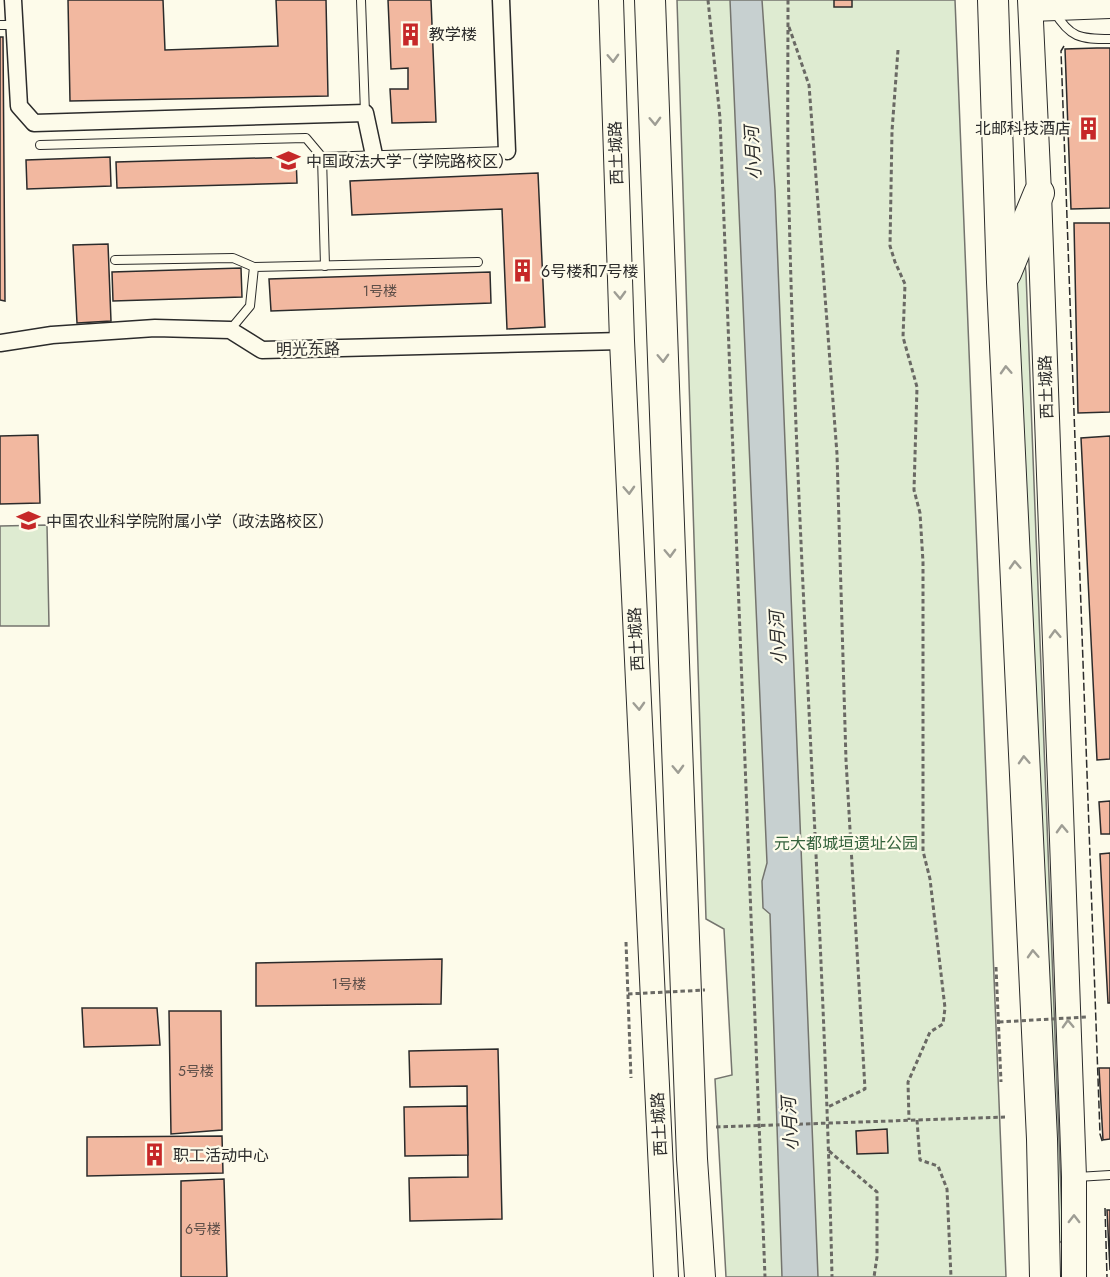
<svg xmlns="http://www.w3.org/2000/svg" width="1110" height="1277" font-family="Jost,'Noto Sans SC',sans-serif">
<rect width="100%" height="100%" fill="#fdfbea"/>
<g fill="#deebd1" stroke="#74746e" stroke-width="1.5">
<polygon points="677,0 955,0 1006,1277 726,1277 715,1079 732,1075 724,929 706,919"/>
<polygon points="1023,245 1026,273 1063,1244 1057,1239 1054,1179 1016,260"/>
<polygon points="47,525 49,626 0,626 0,526"/>
</g>
<polygon fill="#c7d0d0" stroke="#74746e" stroke-width="1.5" points="730,0 762,0 775,190 818,1277 782,1277 770,914 763,908 762,881 767,863"/>
<g fill="#f2b8a0" stroke="#2b2b2b" stroke-width="1.5">
<polygon points="68,0 163,0 165,50 278,46 276,0 326,0 328,96 70,101"/>
<polygon points="388,0 431,0 436,122 392,123 390,89 408,89 408,68 391,69"/>
<rect x="834" y="0" width="18" height="7"/>
<polygon points="0,37 3,37 5,301 0,300"/>
<polygon points="1097,48 1110,48 1110,208 1071,209 1065,49"/>
<polygon points="110,157 111,186 27,189 26,160"/>
<polygon points="296,157 297,183 117,188 116,162"/>
<polygon points="538,173 545,327 507,329 502,209 352,215 350,181"/>
<polygon points="1074,223 1110,223 1110,412 1078,413"/>
<polygon points="108,244 111,321 77,323 73,245"/>
<polygon points="241,268 242,297 113,301 112,272"/>
<polygon points="490,272 491,303 271,311 269,279"/>
<polygon points="38,435 40,503 0,504 0,436"/>
<polygon points="1110,436 1110,759 1097,760 1081,438"/>
<polygon points="1110,801 1110,834 1101,834 1099,802"/>
<polygon points="1110,853 1110,1003 1108,1003 1100,854"/>
<polygon points="442,959 441,1004 256,1006 256,963"/>
<polygon points="82,1008 157,1008 160,1045 84,1047"/>
<polygon points="169,1011 221,1011 222,1130 171,1134"/>
<polygon points="498,1049 502,1219 410,1221 409,1178 468,1177 467,1086 410,1087 409,1051"/>
<polygon points="1099,1068 1110,1068 1110,1139 1103,1140"/>
<polygon points="467,1106 468,1155 405,1156 404,1107"/>
<polygon points="887,1129 888,1153 857,1154 856,1131"/>
<polygon points="222,1136 223,1173 87,1176 87,1137"/>
<polygon points="224,1179 227,1277 181,1277 181,1181"/>
<polygon points="1107,1210 1110,1210 1110,1270"/>
</g>
<g fill="none" stroke-linecap="round" stroke-linejoin="round">
<defs>
<g id="lane">
<polyline points="361,0 365,113"/>
<path d="M1054,11c16,27 26,28 56,28"/>
<polyline points="0,25 14,25"/>
<polyline points="40,145 306,138 322,157 325,266"/>
<polyline points="322,157 507,151"/>
<polyline points="115,260 233,258 254,267"/>
<polyline points="230,330 250,306 254,267 478,262"/>
<polyline points="1077,1177 1110,1175"/>
</g>
<g id="street">
<polyline points="13,0 19,106 34,123 365,113 374,155"/>
<polyline points="501,0 507,151"/>
<polyline points="0,343 52,335 155,328 230,330 262,350 622,341"/>
</g>
<g id="secondary">
<polyline points="611,0 622,341 666,1277"/>
<polyline points="1030,0 1039,193 1074,1177 1074,1277"/>
<polyline points="1031,9 1110,6"/>
</g>
<g id="highway">
<polyline points="650,0 692,1159 700,1277"/>
<polyline points="993,0 1002,282 1042,1139 1045,1277"/>
<polyline points="1006,273 1039,193"/>
</g>
</defs>
<use href="#lane" stroke="#2b2b2b" stroke-width="10"/>
<use href="#street" stroke="#2b2b2b" stroke-width="19"/>
<use href="#secondary" stroke="#2b2b2b" stroke-width="26"/>
<use href="#highway" stroke="#2b2b2b" stroke-width="32"/>
<g stroke="#6a6964" stroke-width="3" stroke-dasharray="4.5 3" stroke-linecap="butt">
<polyline points="708,0 720,118 765,1277"/>
<path d="M788,0c0,68 -1,137 1,205 8,358 35,715 43,1072"/>
<polyline points="789,27 809,85 837,454 846,760 865,1089 828,1107"/>
<polyline points="898,50 892,131 890,246 895,262 905,284 903,337 917,387 914,490 920,513 923,562 923,851 930,879 945,1008 943,1024 930,1032 908,1082 909,1120"/>
<polyline points="626,942 631,1078"/>
<polyline points="996,967 1001,1082"/>
<polyline points="917,1120 920,1160 938,1166 947,1189 951,1277"/>
<polyline points="716,1127 1005,1117"/>
<polyline points="829,1151 877,1192 877,1257 874,1277"/>
</g>
<use href="#lane" stroke="#fdfbea" stroke-width="8"/>
<use href="#street" stroke="#fdfbea" stroke-width="16"/>
<use href="#secondary" stroke="#fdfbea" stroke-width="24"/>
<use href="#highway" stroke="#fdfbea" stroke-width="30"/>
<g stroke="#6a6964" stroke-width="3" stroke-dasharray="4.5 3" stroke-linecap="butt">
<polyline points="628,994 705,990"/>
<polyline points="999,1022 1087,1017"/>
</g>
<g stroke="#2b2b2b" stroke-width="1.5" stroke-dasharray="8 3" stroke-linecap="butt">
<polyline points="1064,46 1061,51 1100,1134 1103,1144"/>
<polyline points="1105,1208 1107,1277"/>
</g>
</g>
<defs><path id="oneway-chevron" d="M-2-3.5L2.5 0L-2 3.5" fill="none" stroke-width="1.6" stroke-linecap="round" stroke-linejoin="round" transform="scale(1.5)"/></defs>
<g stroke="#9e9d94">
<use href="#oneway-chevron" transform="translate(613 58) rotate(88)"/>
<use href="#oneway-chevron" transform="translate(655 121) rotate(88)"/>
<use href="#oneway-chevron" transform="translate(620 295) rotate(88)"/>
<use href="#oneway-chevron" transform="translate(663 358) rotate(88)"/>
<use href="#oneway-chevron" transform="translate(1006 370) rotate(-93)"/>
<use href="#oneway-chevron" transform="translate(629 490) rotate(87)"/>
<use href="#oneway-chevron" transform="translate(670 553) rotate(88)"/>
<use href="#oneway-chevron" transform="translate(1015 565) rotate(-93)"/>
<use href="#oneway-chevron" transform="translate(1055 634) rotate(-92)"/>
<use href="#oneway-chevron" transform="translate(639 706) rotate(87)"/>
<use href="#oneway-chevron" transform="translate(1024 760) rotate(-93)"/>
<use href="#oneway-chevron" transform="translate(678 769) rotate(88)"/>
<use href="#oneway-chevron" transform="translate(1062 829) rotate(-92)"/>
<use href="#oneway-chevron" transform="translate(1033 954) rotate(-93)"/>
<use href="#oneway-chevron" transform="translate(1068 1024) rotate(-92)"/>
<use href="#oneway-chevron" transform="translate(1074 1219) rotate(-90)"/>
</g>
<defs>
<symbol id="building-bare" viewBox="-9 -9 18 18"><path d="M-4-6H4V6H1V3H-1V6H-4ZM-2.5-4.3h1.7v1.8h-1.7ZM.8-4.3h1.7v1.8H.8ZM-2.5-1h1.7V.8h-1.7ZM.8-1h1.7V.8H.8Z" fill="#c62828" stroke="#fdfbea" stroke-width="2.5" paint-order="stroke"/></symbol>
<symbol id="university-bare" viewBox="-9 -9 18 18"><path d="M0-5L7-2L0 1L-7-2ZM-4 1L0 2.5L4 1V4Q0 6-4 4Z" fill="#c62828" stroke="#fdfbea" stroke-width="2.5" paint-order="stroke"/></symbol>
<symbol id="school-bare" viewBox="-9 -9 18 18"><path d="M0-5L7-2L0 1L-7-2ZM-4 1L0 2.5L4 1V4Q0 6-4 4Z" fill="#c62828" stroke="#fdfbea" stroke-width="2.5" paint-order="stroke"/></symbol>
</defs>
<g fill-rule="evenodd">
<use href="#building-bare" x="394" y="18" width="33" height="33"/>
<use href="#building-bare" x="1072" y="112" width="33" height="33"/>
<use href="#university-bare" x="272" y="144" width="33" height="33"/>
<use href="#building-bare" x="506" y="254" width="33" height="33"/>
<use href="#school-bare" x="12" y="504" width="33" height="33"/>
<use href="#building-bare" x="138" y="1138" width="33" height="33"/>
</g>
<g text-anchor="middle" dominant-baseline="central" stroke-width="4.5" stroke-linejoin="round" paint-order="stroke">
<g font-size="14" fill="#5d4e48">
<text x="380" y="291">1号楼</text>
<text x="349" y="984">1号楼</text>
<text x="196" y="1071">5号楼</text>
<text x="203" y="1229">6号楼</text>
</g>
<g font-size="16" fill="#2b2b2b" stroke="#fdfbea" text-anchor="start">
<text x="429" y="34">教学楼</text>
<text x="1071" y="128" text-anchor="end">北邮科技酒店</text>
<text x="306" y="161">中国政法大学（学院路校区）</text>
<text x="541" y="271">6号楼和7号楼</text>
<text x="46" y="521">中国农业科学院附属小学（政法路校区）</text>
<text x="173" y="1155">职工活动中心</text>
</g>
<g font-size="16" fill="#2b2b2b" stroke="#fdfbea">
<text transform="translate(616 153) rotate(-92)">西土城路</text>
<text transform="translate(308 349) rotate(-1)">明光东路</text>
<text transform="translate(1046 387) rotate(-92)">西土城路</text>
<text transform="translate(636 639) rotate(-93)">西土城路</text>
<text transform="translate(659 1124) rotate(-93)">西土城路</text>
</g>
<g font-size="16" fill="#34623c" stroke="#fdfbea">
<text x="846" y="843">元大都城垣遗址公园</text>
</g>
<g font-size="18" font-style="italic" fill="#2b2b2b" stroke="#fdfbea">
<text transform="translate(753 153) rotate(-93)">小月河</text>
<text transform="translate(778 638) rotate(-93)">小月河</text>
<text transform="translate(790 1124) rotate(-93)">小月河</text>
</g>
</g>
</svg>
